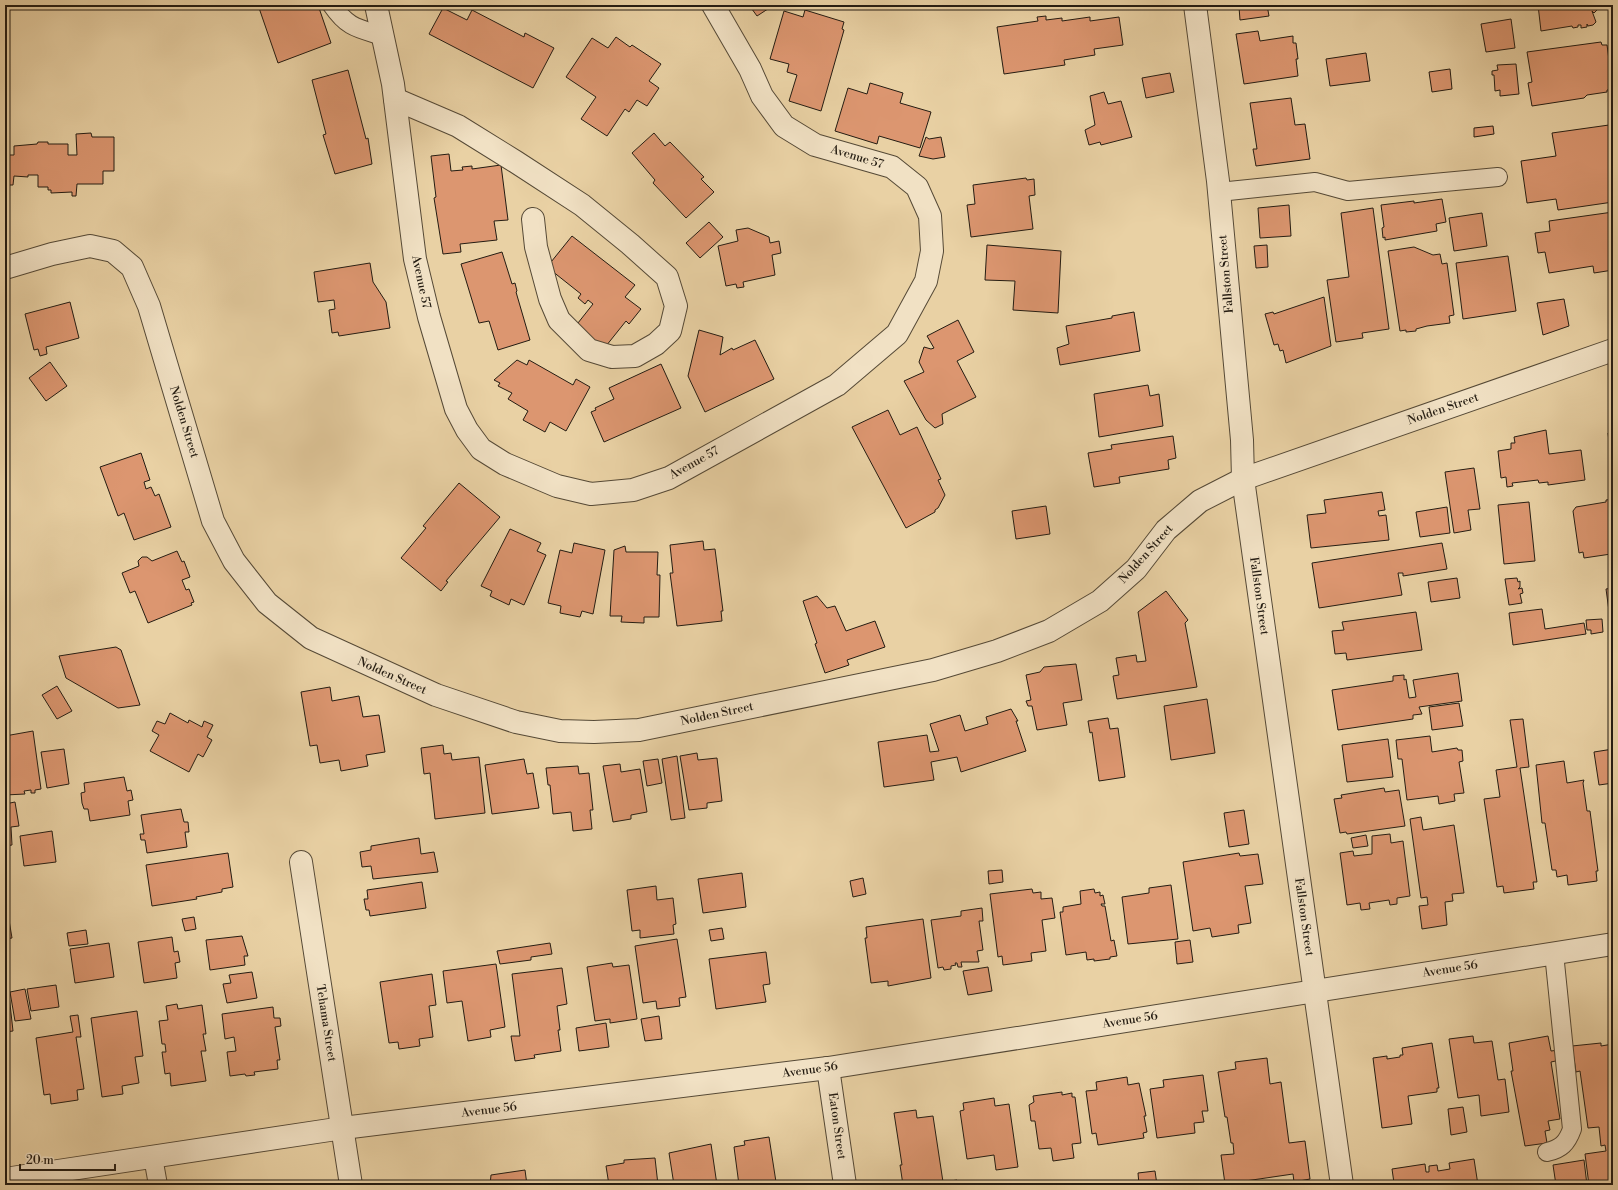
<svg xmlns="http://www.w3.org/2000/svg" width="1618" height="1190" font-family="'Libre Bodoni',serif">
<rect width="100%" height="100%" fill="#e9d1a4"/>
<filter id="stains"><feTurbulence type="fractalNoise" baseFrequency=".005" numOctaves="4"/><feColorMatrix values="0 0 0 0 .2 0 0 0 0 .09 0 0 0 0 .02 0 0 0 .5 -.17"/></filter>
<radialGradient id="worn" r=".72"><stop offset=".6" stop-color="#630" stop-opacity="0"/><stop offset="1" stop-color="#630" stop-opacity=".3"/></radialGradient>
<g fill="#dc9670" stroke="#241c12">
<polygon points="258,5 318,5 331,43 278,63"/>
<polygon points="749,5 774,5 757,16"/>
<polygon points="1237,5 1267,5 1269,16 1240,20 1239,7"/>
<polygon points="1538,5 1598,5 1598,7 1595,7 1597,10 1594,13 1592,11 1596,22 1593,25 1588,26 1587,24 1587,27 1581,28 1581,25 1578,25 1578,27 1573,28 1572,26 1541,31"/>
<polygon points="443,8 467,20 472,10 524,37 525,33 554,48 533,88 429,34"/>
<polygon points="805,10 844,22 842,29 844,30 821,111 789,101 797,75 787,72 789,64 770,59 784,11 803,17"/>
<polygon points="1046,16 1046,20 1062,18 1062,21 1090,17 1090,21 1119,17 1123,45 1094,49 1095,55 1064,60 1065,65 1004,74 997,27 1038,21 1037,17"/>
<polygon points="1511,19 1515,48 1486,52 1481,24"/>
<polygon points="1258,31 1260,41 1293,36 1293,43 1296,43 1298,59 1296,59 1298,76 1244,84 1236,34"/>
<polygon points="616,37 630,47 632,45 661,64 649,81 659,88 647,106 637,100 629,112 625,109 607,136 581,119 596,97 566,77 592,38 608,48"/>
<polygon points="1601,42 1602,45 1607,45 1613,89 1607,90 1607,92 1587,95 1584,98 1532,106 1528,83 1532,82 1527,52"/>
<polygon points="1366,53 1370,81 1330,86 1326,59"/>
<polygon points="1516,64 1519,94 1500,96 1500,90 1495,91 1494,75 1492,75 1492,71 1498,70 1497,65"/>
<polygon points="1450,69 1452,89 1432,92 1429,72"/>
<polygon points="348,70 366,139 368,138 372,164 335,174 323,135 326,134 312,80"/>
<polygon points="1170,73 1174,92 1146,98 1142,78"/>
<polygon points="870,83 903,93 900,103 931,112 920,148 879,136 877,144 835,131 848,88 867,94"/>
<polygon points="1104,92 1108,104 1121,101 1132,137 1101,145 1100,142 1089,145 1085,130 1095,125 1090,96"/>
<polygon points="1291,98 1295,125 1305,124 1310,159 1256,166 1253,149 1257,149 1250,103"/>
<polygon points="1609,125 1609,127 1613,126 1613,202 1558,210 1556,199 1527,203 1521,161 1556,156 1552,133"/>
<polygon points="1493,126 1494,134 1474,137 1474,128"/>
<polygon points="91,133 92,137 114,137 114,171 103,171 103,184 77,184 76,196 72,196 72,192 51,193 51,190 48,190 48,187 38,187 38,175 28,175 28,177 14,176 13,185 5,185 5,155 14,155 14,146 37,144 38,142 48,142 48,144 68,144 68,155 77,155 76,134"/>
<polygon points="654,133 665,146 670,142 704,177 701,179 714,192 686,218 653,183 655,180 632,153"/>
<polygon points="926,137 929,139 941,137 945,157 933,159 919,156"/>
<polygon points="449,154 451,171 463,170 462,167 472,166 472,169 501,165 508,220 494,221 497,240 460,244 461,252 443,254 434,198 436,197 431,156"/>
<polygon points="1026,178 1027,180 1034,179 1035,195 1029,196 1033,229 971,237 967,205 975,204 973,185"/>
<polygon points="1442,199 1446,222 1436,224 1437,231 1385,240 1385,237 1383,238 1382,228 1384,227 1381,205 1414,201 1414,203"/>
<polygon points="1289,205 1291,236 1260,238 1258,208"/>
<polygon points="1373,208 1389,329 1362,333 1363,338 1336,342 1327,280 1349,277 1341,213"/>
<polygon points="1613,212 1613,270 1594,273 1593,266 1549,273 1545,252 1538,253 1535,233 1550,231 1549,221"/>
<polygon points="1482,213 1487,246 1454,251 1449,218"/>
<polygon points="709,222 723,237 700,258 686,243"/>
<polygon points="748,228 769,237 770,243 779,241 781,253 772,255 775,275 743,282 744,287 737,288 736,284 726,286 718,246 738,241 736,230"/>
<polygon points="572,236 635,285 625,297 641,309 629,324 626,321 602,351 574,328 593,304 588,300 585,304 578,298 581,294 547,267"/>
<polygon points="987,245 1061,251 1058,313 1013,310 1015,281 985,280"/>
<polygon points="1267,245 1268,267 1256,268 1254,246"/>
<polygon points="1414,247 1433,255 1440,254 1442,264 1447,263 1454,315 1449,316 1450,323 1427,326 1416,329 1416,331 1406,332 1406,330 1400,331 1388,251"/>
<polygon points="502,252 512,284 515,283 517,291 516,292 530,340 498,350 489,321 479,323 461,264"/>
<polygon points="1508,256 1516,311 1463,319 1456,263"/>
<polygon points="370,263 373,282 386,302 390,328 339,336 338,332 332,333 329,310 335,309 334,300 318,302 314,272"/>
<polygon points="1324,297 1331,346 1286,363 1283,350 1280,351 1278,344 1274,345 1265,314 1273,312 1274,314"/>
<polygon points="1564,299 1569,326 1543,335 1537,303"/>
<polygon points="70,302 79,338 46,347 47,354 40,356 38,349 34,350 25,314"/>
<polygon points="1134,312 1140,351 1060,365 1057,348 1069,344 1066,326 1112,318 1112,316"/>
<polygon points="958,320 974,352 957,361 976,397 942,414 943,424 935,428 926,420 904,381 924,372 919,362 924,347 931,349 934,348 927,336"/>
<polygon points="699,330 723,337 720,355 732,348 733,350 755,340 774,379 705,412 688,376"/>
<polygon points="517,360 527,365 529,360 573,385 576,379 590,387 566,431 550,422 545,432 523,420 528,411 508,399 512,393 498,386 500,383 494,380"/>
<polygon points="50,362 67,386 46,401 29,378"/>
<polygon points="661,364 681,408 604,442 591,412 596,410 595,408 614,399 609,388"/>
<polygon points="1148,385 1150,396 1159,394 1163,426 1099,437 1094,394"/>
<polygon points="888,410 900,435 917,427 941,479 938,480 945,495 938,508 935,510 935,512 906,528 852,427"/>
<polygon points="1546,430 1549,454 1581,450 1585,480 1548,485 1548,482 1539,483 1538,480 1512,483 1513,486 1507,487 1506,477 1501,478 1498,451 1511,449 1511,443 1515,443 1514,437"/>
<polygon points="1613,432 1613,466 1612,466 1608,433"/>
<polygon points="1173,436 1176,458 1168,460 1169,469 1119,477 1120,483 1094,487 1088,453 1112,449 1111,445"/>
<polygon points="141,453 150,480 144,482 146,489 151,487 155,496 159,494 171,527 134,540 124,513 118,516 100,467"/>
<polygon points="1474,468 1480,509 1468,510 1471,530 1454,533 1445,472"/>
<polygon points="459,483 500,517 446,581 448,582 441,591 401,558 426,528 423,526"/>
<polygon points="1382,492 1385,510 1378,511 1379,516 1386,515 1389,540 1311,548 1307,515 1326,513 1324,500"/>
<polygon points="1613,499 1611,554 1584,558 1583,552 1579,553 1573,511 1576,507 1606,502 1606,500"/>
<polygon points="1529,502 1535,561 1504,564 1498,505"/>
<polygon points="1046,506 1050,534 1016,539 1012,511"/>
<polygon points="1447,507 1450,533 1420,537 1416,512"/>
<polygon points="510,529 541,543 537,551 546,555 524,605 511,599 509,605 490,596 492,591 481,586"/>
<polygon points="703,541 704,550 715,549 723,611 721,611 722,621 677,626 670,573 673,573 670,545"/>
<polygon points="574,543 605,550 593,614 582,611 580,617 560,613 561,606 548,603 560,550 572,553"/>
<polygon points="1442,543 1447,569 1403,576 1403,573 1398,573 1402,595 1319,608 1312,563"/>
<polygon points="625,546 626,552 658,552 657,575 660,575 659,617 644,617 644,623 621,622 622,616 610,616 614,550"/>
<polygon points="177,551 182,562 184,561 190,577 182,580 186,590 189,589 194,602 191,603 192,605 148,623 135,591 130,593 122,573 139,566 138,561 142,557 147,557 152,561"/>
<polygon points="1457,578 1460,598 1431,602 1428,582"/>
<polygon points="1517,578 1518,582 1520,581 1520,587 1518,589 1522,588 1523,593 1520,594 1522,603 1509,605 1505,579"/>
<polygon points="1613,588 1613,610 1609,611 1606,589"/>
<polygon points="1166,591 1188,620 1185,623 1197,687 1117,699 1113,676 1119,675 1116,658 1136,655 1137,662 1146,661 1138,612"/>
<polygon points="817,596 827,608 835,606 846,631 875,621 885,647 847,660 849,665 825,673 815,644 817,643 803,601"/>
<polygon points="1542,609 1545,629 1584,623 1586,634 1513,645 1509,613"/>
<polygon points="1416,612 1422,650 1347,660 1346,653 1335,654 1332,631 1344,630 1342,622"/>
<polygon points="1602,619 1603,632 1591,634 1591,630 1587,630 1586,620"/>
<polygon points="116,647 121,650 140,705 118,708 66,678 59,656"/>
<polygon points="1076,664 1082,700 1063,703 1067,725 1037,730 1032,706 1028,706 1026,701 1031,700 1026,675 1040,672 1044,667"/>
<polygon points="1458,673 1462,701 1419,707 1422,714 1413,715 1413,719 1338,730 1332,690 1393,681 1393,676 1404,675 1404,680 1406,679 1409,698 1416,697 1413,680"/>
<polygon points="57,686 72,711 57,719 42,695"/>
<polygon points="330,687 332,701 359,696 363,717 379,715 385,752 366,755 368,766 341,771 339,760 320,763 317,745 310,746 301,692"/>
<polygon points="1207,699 1215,753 1171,760 1164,706"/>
<polygon points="1459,703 1463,726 1432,730 1429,707"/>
<polygon points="1011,709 1018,721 1016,721 1026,751 961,772 957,757 931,762 934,780 884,787 878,742 927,735 930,752 939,751 930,724 960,715 965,731 988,724 986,717"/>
<polygon points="170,713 188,723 189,720 202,727 204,721 213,725 207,737 212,740 203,757 198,754 189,772 150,751 159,735 152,731 157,721 165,724"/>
<polygon points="1108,718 1110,729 1118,728 1125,777 1099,781 1092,732 1090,733 1088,721"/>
<polygon points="1523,719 1529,767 1520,768 1537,882 1533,882 1534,889 1504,893 1503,886 1497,887 1484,799 1500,797 1496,770 1517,767 1510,720"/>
<polygon points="33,731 41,789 35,790 35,793 31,793 31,790 24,791 25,794 5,795 5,736"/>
<polygon points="1430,736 1432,752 1457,748 1458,750 1462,750 1463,761 1459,762 1464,793 1454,794 1455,801 1439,804 1438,796 1407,800 1402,759 1398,759 1396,740"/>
<polygon points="1388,739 1393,777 1347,782 1342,745"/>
<polygon points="443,745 444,754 451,753 452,760 479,757 485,813 435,819 430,773 424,774 421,748"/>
<polygon points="64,749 69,784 47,788 41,752"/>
<polygon points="1613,749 1613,783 1599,785 1594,752"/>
<polygon points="697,753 698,760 717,758 722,801 707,803 707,808 689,810 680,756"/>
<polygon points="677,756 685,818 671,820 662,759"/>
<polygon points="524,759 527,774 533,773 539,808 492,814 485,765"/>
<polygon points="658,759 662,783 647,786 643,761"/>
<polygon points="1564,761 1567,783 1584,780 1583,783 1587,811 1590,811 1598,871 1596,871 1597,881 1568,885 1567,875 1557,877 1556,870 1552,870 1545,823 1542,823 1536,765"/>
<polygon points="620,764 621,772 640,769 647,812 631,815 631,819 613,822 603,766"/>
<polygon points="578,766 579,774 589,773 593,810 590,810 592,829 573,831 571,812 553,814 550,785 548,785 546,768"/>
<polygon points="124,777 127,791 131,790 133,800 128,801 130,815 90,821 88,809 84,809 82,803 81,793 85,792 84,783"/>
<polygon points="1384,788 1385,792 1399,790 1405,826 1347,834 1346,832 1340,833 1334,799 1342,798 1341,795"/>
<polygon points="15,802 19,826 11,827 12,845 5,846 5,804"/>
<polygon points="181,809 184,822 188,822 189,832 185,832 187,847 147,853 145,840 141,840 140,834 144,834 141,815"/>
<polygon points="1244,810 1249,844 1229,847 1224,813"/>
<polygon points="1421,817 1423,830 1454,825 1464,893 1452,894 1453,901 1445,902 1447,925 1422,929 1419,906 1428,905 1427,897 1421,898 1410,819"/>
<polygon points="52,831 56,862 24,866 20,836"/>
<polygon points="1390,834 1391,843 1403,841 1410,896 1397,898 1397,904 1390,905 1389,900 1369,903 1370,909 1361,910 1360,903 1347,905 1340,853 1353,851 1354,856 1372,854 1372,836"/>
<polygon points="1366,835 1368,846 1353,848 1351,838"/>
<polygon points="419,838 421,854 434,852 438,872 373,879 371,866 362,867 360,852 371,850 371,846"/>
<polygon points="228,853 233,887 222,889 222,892 196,897 197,899 152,906 146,865"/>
<polygon points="1239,853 1240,856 1258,854 1263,884 1245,886 1251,923 1238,925 1239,933 1212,937 1210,928 1193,931 1183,862"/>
<polygon points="1002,870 1003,882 989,884 988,871"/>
<polygon points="742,873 746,907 703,913 698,879"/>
<polygon points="863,878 866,894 853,897 850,881"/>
<polygon points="422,882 426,908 370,916 369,910 366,910 364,899 368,899 367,890"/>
<polygon points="1171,885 1178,939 1128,944 1122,897 1149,893 1149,888"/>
<polygon points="656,886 657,900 673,898 676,924 673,925 674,934 640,938 640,930 632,931 627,890"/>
<polygon points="1032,889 1033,893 1041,892 1041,899 1052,898 1055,918 1042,920 1046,951 1031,953 1032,961 1003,965 1002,956 998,957 990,894"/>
<polygon points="1094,889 1095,893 1100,892 1100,896 1103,895 1105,904 1101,904 1102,906 1105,906 1111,941 1114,940 1117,956 1110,957 1110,959 1094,961 1094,959 1087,960 1086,952 1066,955 1060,912 1063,912 1063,907 1081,904 1080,891"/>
<polygon points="982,908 983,921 979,921 983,950 977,951 979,962 961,962 962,967 958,967 957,963 955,963 956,965 951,966 951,969 944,970 943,967 938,968 931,920 961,916 961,911"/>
<polygon points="194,917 196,929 185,931 182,919"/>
<polygon points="923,919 931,978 888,986 888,981 871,983 865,938 867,938 866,927"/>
<polygon points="9,920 12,938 5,939 5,921"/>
<polygon points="722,928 724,939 711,941 709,930"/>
<polygon points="86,930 88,944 69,946 67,933"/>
<polygon points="242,936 248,956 244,956 245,965 210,970 206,940"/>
<polygon points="172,937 174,952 178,951 180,962 175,963 177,978 144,983 138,942"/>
<polygon points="677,939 686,997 679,998 680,1006 657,1009 656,1001 643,1003 635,946"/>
<polygon points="1190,940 1193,962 1177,964 1175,942"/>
<polygon points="109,943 114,977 75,983 70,949"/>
<polygon points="550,943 552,954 531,957 531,960 500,964 497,951"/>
<polygon points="766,952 770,984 763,985 766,1002 716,1009 709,959"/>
<polygon points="612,963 613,967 629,965 637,1019 610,1023 610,1019 595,1021 587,967"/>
<polygon points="496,964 505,1027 490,1030 491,1037 468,1041 462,1001 447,1003 443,971"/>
<polygon points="988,967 992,991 968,995 963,971"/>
<polygon points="562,968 567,1004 557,1006 560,1030 558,1030 561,1051 534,1055 535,1058 515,1061 511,1036 520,1036 512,974"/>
<polygon points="252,972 257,998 227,1003 223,984 231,983 229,975"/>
<polygon points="432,974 436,1005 429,1006 433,1037 419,1039 420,1046 399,1049 398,1042 389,1043 380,982"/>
<polygon points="56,985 59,1007 31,1011 27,989"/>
<polygon points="25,989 31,1019 15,1021 10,992"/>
<polygon points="5,995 9,995 13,1031 5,1032"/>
<polygon points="177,1004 178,1009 202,1005 206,1034 203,1034 206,1051 201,1051 206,1081 171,1086 170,1073 165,1074 162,1052 166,1052 165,1044 162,1044 159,1021 168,1020 166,1006"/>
<polygon points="273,1007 274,1018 280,1018 281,1026 275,1027 280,1060 277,1060 278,1069 254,1072 255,1075 246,1076 245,1074 230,1076 227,1052 236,1051 234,1037 225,1039 222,1014"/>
<polygon points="137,1011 143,1056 135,1057 139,1083 122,1086 123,1094 102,1097 91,1018"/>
<polygon points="78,1015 81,1037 76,1037 84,1089 77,1090 78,1100 51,1104 50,1094 44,1095 36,1038 73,1032 70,1016"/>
<polygon points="659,1016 662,1039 645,1041 641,1019"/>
<polygon points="606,1023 609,1047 579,1051 576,1028"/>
<polygon points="1473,1036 1474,1043 1492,1041 1498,1080 1505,1079 1509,1112 1481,1116 1479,1095 1458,1098 1449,1039"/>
<polygon points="1548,1036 1551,1051 1559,1050 1560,1060 1551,1062 1560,1119 1548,1121 1550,1130 1545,1131 1547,1143 1525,1146 1511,1071 1513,1071 1509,1043"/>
<polygon points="1432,1043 1439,1088 1437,1088 1437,1092 1408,1096 1412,1124 1382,1128 1373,1058 1387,1056 1387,1059 1400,1057 1400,1055 1403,1055 1402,1048"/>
<polygon points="1601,1043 1601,1046 1613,1044 1613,1185 1589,1185 1585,1154 1606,1151 1605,1145 1601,1146 1599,1127 1588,1128 1580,1071 1576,1072 1572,1046"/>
<polygon points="1267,1058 1270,1084 1281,1082 1289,1143 1305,1141 1310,1179 1294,1182 1293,1174 1225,1184 1221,1155 1234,1154 1233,1143 1231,1143 1227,1117 1225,1117 1218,1072 1236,1069 1235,1062"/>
<polygon points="1203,1075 1208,1111 1202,1111 1204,1122 1194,1123 1195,1133 1157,1138 1150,1089 1164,1087 1163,1080"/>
<polygon points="1127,1077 1128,1085 1139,1083 1146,1116 1144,1116 1147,1132 1143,1133 1144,1138 1098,1145 1096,1133 1092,1134 1086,1091 1097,1090 1096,1082"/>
<polygon points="1062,1092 1062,1095 1072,1093 1072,1097 1075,1097 1081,1143 1072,1144 1074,1158 1053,1161 1051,1148 1039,1149 1035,1121 1031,1121 1029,1105 1034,1102 1033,1096"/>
<polygon points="994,1098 995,1106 1009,1104 1018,1167 996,1170 994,1155 967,1159 960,1111 964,1110 963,1103"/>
<polygon points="1463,1107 1467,1132 1451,1135 1448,1109"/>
<polygon points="916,1110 917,1118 933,1116 943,1182 957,1180 958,1185 903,1185 900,1165 902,1165 894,1113"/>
<polygon points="769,1137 776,1182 756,1185 739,1185 734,1147 745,1145 744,1141"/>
<polygon points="711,1144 717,1185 674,1185 669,1153"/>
<polygon points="655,1158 658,1185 609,1185 606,1166 624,1163 624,1160"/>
<polygon points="1474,1159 1478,1185 1392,1185 1392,1183 1394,1183 1392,1169 1425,1164 1426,1172 1429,1172 1429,1166 1437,1165 1438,1171 1450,1169 1449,1163"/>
<polygon points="1584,1160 1587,1185 1556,1185 1553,1165"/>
<polygon points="525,1170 527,1185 490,1185 491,1175"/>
<polygon points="1155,1171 1157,1185 1139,1185 1138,1173"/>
</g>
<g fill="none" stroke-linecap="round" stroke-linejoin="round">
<defs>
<g id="service">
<path d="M332,5c16,23 25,23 51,31"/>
<polyline points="1219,192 1315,182 1348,191 1498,177"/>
<path d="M1547,1152c14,-3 20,-9 25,-23l-18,-176"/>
<polyline points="153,1157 158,1185"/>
</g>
<g id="minor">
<polyline points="376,5 393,84 415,259 429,317 456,409 467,430 481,449 505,464 557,486 591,494 633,490 669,478 837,385 897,334 926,281 932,251 930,216 917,187 892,167 815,145 784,126 762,96 750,69 713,5"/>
<polyline points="1195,5 1218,181 1242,440 1243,479 1342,1185"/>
<polyline points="395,99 458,126 516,162 582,205 630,244 667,277 676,306 670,331 656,344 635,356 612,357 589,350 559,320 550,299 536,247 533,219"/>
<polyline points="5,268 52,254 90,246 113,251 132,267 149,306 213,521 234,561 267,603 311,638 436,695 516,722 560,731 594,732 639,730 933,670 997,651 1049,631 1100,601 1136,569 1166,530 1200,501 1243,479 1613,350"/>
<polyline points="301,862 351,1185"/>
<polyline points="828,1068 845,1185"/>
<polyline points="5,1179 343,1128 828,1068 1613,944"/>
</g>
</defs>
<use href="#service" stroke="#554936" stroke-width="20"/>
<use href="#minor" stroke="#554936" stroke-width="24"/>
<use href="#service" stroke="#f1e1c4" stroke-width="18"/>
<use href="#minor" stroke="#f1e1c4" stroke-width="22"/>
</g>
<g text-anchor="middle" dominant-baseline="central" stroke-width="3" stroke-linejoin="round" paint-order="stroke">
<g font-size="12" fill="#241c12" stroke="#f1e1c4">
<text transform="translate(857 157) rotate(17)">Avenue 57</text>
<text transform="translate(1226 274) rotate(-95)">Fallston Street</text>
<text transform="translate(421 282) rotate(78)">Avenue 57</text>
<text transform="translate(1443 409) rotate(-19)">Nolden Street</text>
<text transform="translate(184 422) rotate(73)">Nolden Street</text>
<text transform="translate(694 463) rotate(-29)">Avenue 57</text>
<text transform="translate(1146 554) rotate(-48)">Nolden Street</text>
<text transform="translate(1259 596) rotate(82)">Fallston Street</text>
<text transform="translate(392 676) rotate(24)">Nolden Street</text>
<text transform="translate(717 714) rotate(-12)">Nolden Street</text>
<text transform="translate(1304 917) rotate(82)">Fallston Street</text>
<text transform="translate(1450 969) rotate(-9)">Avenue 56</text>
<text transform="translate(1130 1020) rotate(-9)">Avenue 56</text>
<text transform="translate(326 1023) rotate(81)">Tehama Street</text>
<text transform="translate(810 1070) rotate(-8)">Avenue 56</text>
<text transform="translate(489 1110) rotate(-7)">Avenue 56</text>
<text transform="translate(837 1126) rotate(82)">Eaton Street</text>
</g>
</g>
<rect width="1618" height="1190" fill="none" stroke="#e9d1a4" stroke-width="20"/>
<rect x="6" y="6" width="1606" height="1178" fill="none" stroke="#241c12" stroke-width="2"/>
<rect x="10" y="10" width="1598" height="1170" fill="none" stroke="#241c12"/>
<path d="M20 1164v6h95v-6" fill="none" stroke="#241c12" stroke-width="2"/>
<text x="26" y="1164" font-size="12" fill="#241c12" stroke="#f1e1c4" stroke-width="3" paint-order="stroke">20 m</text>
<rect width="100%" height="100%" filter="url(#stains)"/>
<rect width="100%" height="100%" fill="url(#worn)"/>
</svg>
